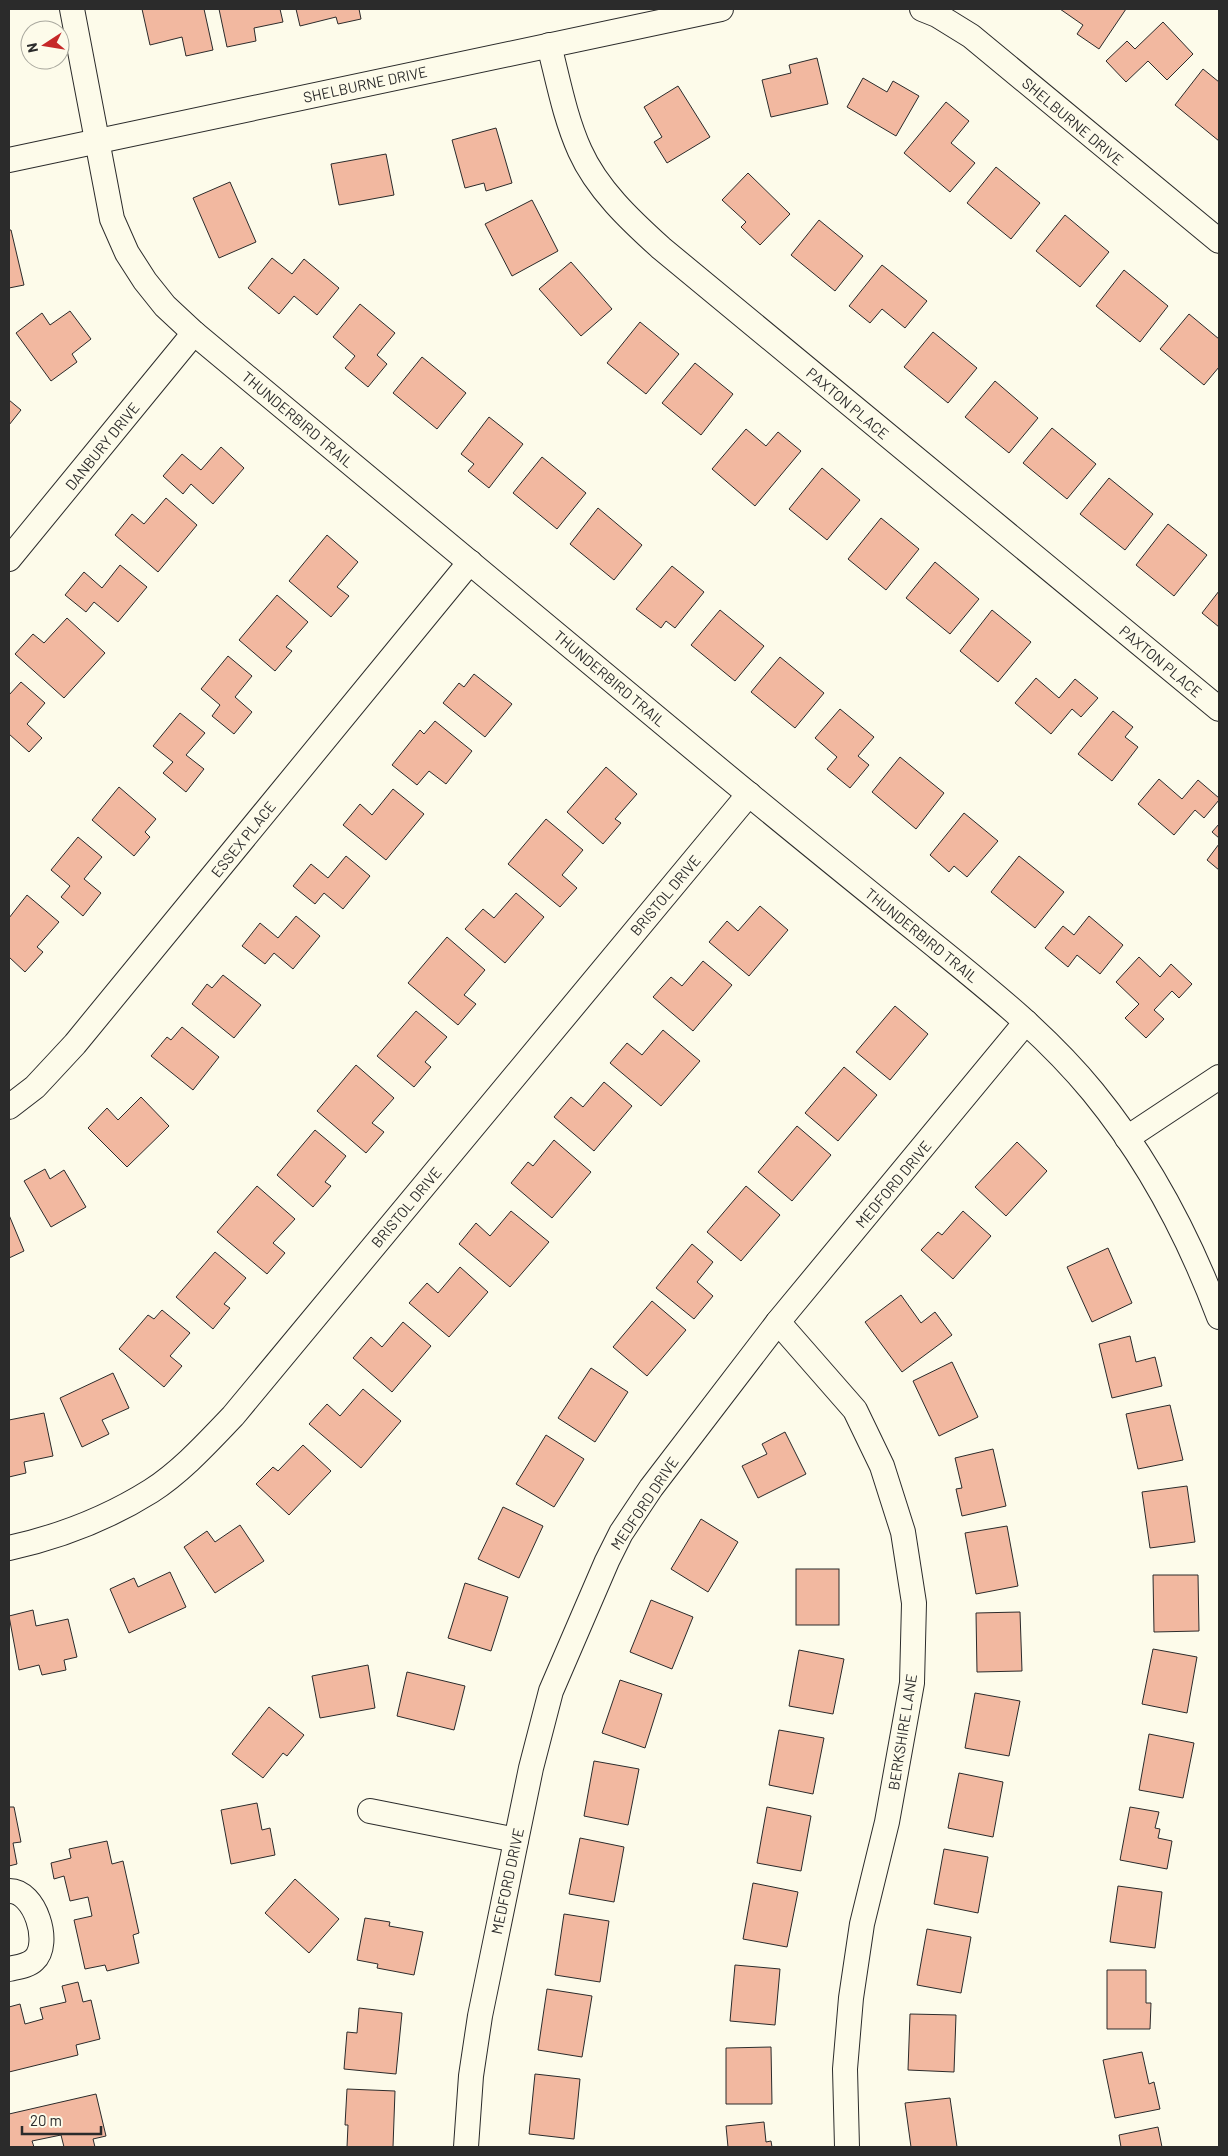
<svg xmlns="http://www.w3.org/2000/svg" width="1228" height="2156" font-family="Barlow,sans-serif">
<rect width="100%" height="100%" fill="#fdfbea"/>
<g fill="#f2b8a0" stroke="#2b2b2b">
<polygon points="142,9 204,9 213,50 186,56 182,37 150,45"/>
<polygon points="219,9 280,9 283,22 254,28 256,41 227,47"/>
<polygon points="296,9 359,9 361,19 338,24 336,17 300,26"/>
<polygon points="1060,9 1126,9 1099,49 1077,34 1083,25"/>
<polygon points="1163,22 1193,54 1167,80 1148,61 1126,82 1106,61 1127,41 1135,49"/>
<polygon points="817,58 828,104 771,117 762,80 791,73 789,65"/>
<polygon points="1203,69 1219,82 1219,141 1175,105"/>
<polygon points="863,78 887,92 893,81 919,96 896,136 847,107"/>
<polygon points="678,86 710,137 667,163 654,142 662,137 644,107"/>
<polygon points="946,102 969,121 951,143 975,163 950,192 904,153"/>
<polygon points="496,128 512,183 486,191 484,183 465,188 452,140"/>
<polygon points="386,154 394,195 339,205 331,164"/>
<polygon points="996,167 1040,203 1011,239 967,203"/>
<polygon points="748,173 790,214 760,245 741,227 746,222 722,200"/>
<polygon points="230,182 256,242 219,258 193,198"/>
<polygon points="532,200 558,251 512,276 485,224"/>
<polygon points="1065,215 1109,252 1080,287 1036,251"/>
<polygon points="819,220 863,256 835,291 791,255"/>
<polygon points="9,230 11,230 24,285 9,288"/>
<polygon points="272,258 292,274 304,259 339,288 317,315 294,296 279,314 248,288"/>
<polygon points="571,262 612,309 581,336 539,289"/>
<polygon points="882,265 927,301 905,328 882,309 870,323 849,306"/>
<polygon points="1124,270 1168,306 1140,342 1096,306"/>
<polygon points="360,304 395,333 377,355 387,364 368,387 345,368 355,356 333,337"/>
<polygon points="70,311 91,339 72,354 77,362 51,381 16,333 42,313 50,325"/>
<polygon points="1189,314 1219,339 1219,367 1204,385 1160,349"/>
<polygon points="640,322 679,354 646,394 607,363"/>
<polygon points="933,332 977,368 948,403 904,367"/>
<polygon points="422,357 466,393 437,429 393,393"/>
<polygon points="695,363 733,394 701,435 662,403"/>
<polygon points="995,381 1038,418 1009,453 965,417"/>
<polygon points="9,400 21,410 9,425"/>
<polygon points="489,417 523,444 489,488 468,471 474,464 461,454"/>
<polygon points="1052,428 1096,464 1067,499 1023,463"/>
<polygon points="746,429 766,446 778,432 801,451 755,506 712,469"/>
<polygon points="221,447 244,468 213,504 191,484 183,494 163,476 182,454 201,470"/>
<polygon points="542,457 586,493 557,529 513,493"/>
<polygon points="822,468 860,500 827,540 789,509"/>
<polygon points="1109,478 1153,514 1125,550 1080,514"/>
<polygon points="166,498 197,525 158,572 115,535 132,514 144,524"/>
<polygon points="598,508 642,545 614,580 570,544"/>
<polygon points="881,518 919,549 886,590 848,559"/>
<polygon points="1168,524 1207,555 1174,596 1136,565"/>
<polygon points="327,535 358,562 337,587 349,596 331,617 289,581"/>
<polygon points="935,562 979,599 950,634 906,598"/>
<polygon points="120,565 147,587 118,622 94,602 86,612 65,595 84,572 102,588"/>
<polygon points="672,566 704,592 675,628 666,621 661,628 636,609"/>
<polygon points="1219,591 1219,627 1202,613"/>
<polygon points="277,595 308,622 286,647 292,651 275,671 239,640"/>
<polygon points="720,610 764,646 735,681 691,645"/>
<polygon points="992,610 1031,642 998,682 960,651"/>
<polygon points="67,618 105,653 64,698 15,654 33,634 44,643"/>
<polygon points="228,656 252,676 235,697 252,712 234,734 212,716 220,705 201,689"/>
<polygon points="780,657 824,693 795,728 751,692"/>
<polygon points="474,674 512,704 485,737 443,703 459,683 464,687"/>
<polygon points="1036,678 1059,698 1075,679 1098,698 1081,717 1072,709 1051,734 1015,703"/>
<polygon points="21,682 45,703 27,724 42,738 29,752 9,734 9,695"/>
<polygon points="840,709 874,737 858,756 869,765 850,788 827,769 837,757 815,738"/>
<polygon points="1113,711 1133,727 1125,737 1138,747 1112,781 1078,754"/>
<polygon points="180,713 205,733 186,755 204,769 186,792 163,773 173,762 153,746"/>
<polygon points="435,721 472,751 446,784 429,771 417,785 392,765 420,730 424,734"/>
<polygon points="900,757 944,793 916,829 872,792"/>
<polygon points="606,767 637,794 615,819 621,823 603,844 567,812"/>
<polygon points="1159,779 1182,799 1198,780 1219,798 1219,800 1204,818 1195,810 1174,835 1138,804"/>
<polygon points="119,787 156,819 145,832 150,837 134,856 92,820"/>
<polygon points="393,789 424,814 386,860 343,825 360,804 372,815"/>
<polygon points="964,813 998,841 967,877 954,866 949,872 930,855"/>
<polygon points="546,819 583,850 562,875 577,888 560,907 508,864"/>
<polygon points="1219,824 1219,838 1212,832"/>
<polygon points="78,837 102,857 84,879 101,893 83,916 61,897 70,886 51,870"/>
<polygon points="1219,844 1219,870 1207,860"/>
<polygon points="346,856 370,876 343,909 324,893 315,904 293,886 311,864 328,878"/>
<polygon points="1019,856 1064,892 1035,928 991,892"/>
<polygon points="516,893 544,917 505,963 465,929 483,909 494,918"/>
<polygon points="27,895 59,922 37,947 43,952 25,972 9,957 9,918"/>
<polygon points="760,906 788,930 749,976 709,942 727,921 738,931"/>
<polygon points="296,916 320,936 293,969 274,953 265,964 242,946 260,923 278,938"/>
<polygon points="1089,916 1123,945 1100,974 1077,955 1068,967 1045,948 1063,926 1074,935"/>
<polygon points="447,937 485,970 464,995 476,1004 458,1025 408,983"/>
<polygon points="1139,957 1160,977 1171,964 1192,984 1179,998 1172,991 1154,1010 1164,1019 1146,1038 1125,1018 1139,1004 1116,982"/>
<polygon points="703,961 732,985 693,1031 653,997 671,977 682,986"/>
<polygon points="223,975 261,1005 234,1038 192,1004 207,984 212,988"/>
<polygon points="895,1006 928,1034 890,1080 856,1052"/>
<polygon points="416,1011 447,1037 425,1062 431,1067 414,1087 377,1056"/>
<polygon points="182,1027 219,1057 193,1090 151,1056 167,1037 171,1040"/>
<polygon points="663,1030 700,1061 661,1106 610,1063 627,1043 642,1055"/>
<polygon points="356,1065 394,1098 372,1123 384,1132 366,1153 317,1111"/>
<polygon points="844,1067 877,1095 838,1141 805,1113"/>
<polygon points="604,1082 632,1106 594,1151 554,1117 571,1097 583,1107"/>
<polygon points="141,1097 169,1126 127,1167 88,1128 107,1108 118,1120"/>
<polygon points="797,1126 831,1155 792,1201 758,1172"/>
<polygon points="315,1130 346,1156 325,1182 331,1186 313,1207 277,1175"/>
<polygon points="554,1140 591,1172 552,1218 511,1183 528,1162 533,1166"/>
<polygon points="1017,1142 1047,1171 1006,1216 975,1187"/>
<polygon points="45,1169 50,1179 64,1170 86,1207 51,1227 24,1181"/>
<polygon points="257,1186 295,1219 273,1243 285,1253 267,1274 217,1232"/>
<polygon points="746,1186 780,1215 741,1261 707,1232"/>
<polygon points="511,1211 549,1242 510,1287 459,1244 476,1223 490,1236"/>
<polygon points="963,1211 991,1236 953,1279 921,1250 938,1232 942,1235"/>
<polygon points="9,1215 24,1251 9,1258"/>
<polygon points="692,1244 713,1262 697,1282 713,1296 694,1319 656,1288"/>
<polygon points="1108,1248 1132,1303 1092,1322 1067,1267"/>
<polygon points="215,1252 246,1278 224,1304 230,1308 213,1329 176,1297"/>
<polygon points="460,1267 488,1292 449,1337 409,1303 427,1283 438,1293"/>
<polygon points="901,1295 921,1323 935,1312 952,1335 902,1372 865,1322"/>
<polygon points="652,1301 686,1330 647,1376 613,1347"/>
<polygon points="162,1310 190,1333 170,1356 182,1366 164,1387 119,1349 148,1315 154,1319"/>
<polygon points="403,1322 431,1346 392,1392 353,1358 371,1337 382,1347"/>
<polygon points="1130,1336 1136,1362 1155,1357 1162,1386 1112,1398 1099,1344"/>
<polygon points="952,1362 978,1417 939,1436 913,1381"/>
<polygon points="591,1368 628,1392 595,1442 558,1418"/>
<polygon points="113,1373 129,1408 102,1420 109,1434 82,1447 60,1398"/>
<polygon points="363,1389 401,1421 361,1468 309,1424 327,1404 340,1416"/>
<polygon points="1170,1405 1183,1460 1138,1469 1126,1414"/>
<polygon points="44,1413 53,1456 24,1462 26,1473 9,1477 9,1420"/>
<polygon points="785,1432 806,1474 758,1498 742,1466 767,1454 762,1444"/>
<polygon points="546,1435 584,1459 554,1507 516,1484"/>
<polygon points="303,1445 331,1471 289,1515 256,1484 273,1467 278,1471"/>
<polygon points="993,1449 1006,1506 962,1516 956,1489 962,1488 955,1458"/>
<polygon points="1187,1486 1195,1542 1150,1548 1142,1492"/>
<polygon points="503,1507 543,1526 519,1578 478,1559"/>
<polygon points="701,1519 738,1542 708,1592 671,1569"/>
<polygon points="240,1525 264,1561 215,1593 184,1547 207,1531 215,1542"/>
<polygon points="1007,1526 1018,1586 976,1594 965,1533"/>
<rect x="796" y="1569" width="43" height="56"/>
<polygon points="170,1572 186,1607 129,1633 110,1589 134,1578 138,1587"/>
<polygon points="1153,1575 1198,1575 1199,1631 1154,1632"/>
<polygon points="465,1583 508,1597 491,1651 448,1638"/>
<polygon points="651,1600 693,1617 672,1669 630,1652"/>
<polygon points="33,1610 36,1626 68,1619 77,1657 64,1660 66,1670 42,1675 39,1665 19,1670 9,1616"/>
<polygon points="1020,1612 1022,1671 977,1672 976,1613"/>
<polygon points="1153,1649 1197,1657 1187,1713 1142,1704"/>
<polygon points="799,1650 844,1659 833,1714 789,1706"/>
<polygon points="368,1665 375,1708 320,1718 312,1676"/>
<polygon points="407,1672 465,1686 454,1730 397,1716"/>
<polygon points="620,1680 662,1694 645,1748 602,1733"/>
<polygon points="975,1693 1020,1701 1009,1756 965,1748"/>
<polygon points="269,1707 304,1735 287,1756 283,1753 263,1778 232,1754"/>
<polygon points="779,1730 824,1738 813,1794 769,1785"/>
<polygon points="1149,1734 1194,1743 1183,1798 1139,1790"/>
<polygon points="594,1761 639,1769 628,1825 584,1816"/>
<polygon points="959,1773 1003,1782 993,1837 948,1828"/>
<polygon points="257,1803 262,1830 270,1828 275,1855 231,1864 221,1810"/>
<polygon points="9,1807 14,1807 21,1842 13,1843 17,1864 9,1866"/>
<polygon points="767,1807 811,1816 801,1871 757,1863"/>
<polygon points="1130,1807 1159,1812 1155,1828 1160,1829 1158,1838 1172,1841 1167,1869 1120,1860"/>
<polygon points="580,1838 624,1847 614,1902 569,1894"/>
<polygon points="107,1841 112,1864 123,1861 139,1933 133,1935 139,1963 107,1971 105,1965 85,1969 74,1920 92,1916 88,1897 70,1901 64,1876 54,1879 51,1863 71,1858 69,1849"/>
<polygon points="944,1849 988,1857 978,1913 934,1904"/>
<polygon points="295,1879 339,1919 309,1953 265,1913"/>
<polygon points="753,1883 798,1892 787,1947 743,1939"/>
<polygon points="1118,1886 1162,1892 1155,1948 1110,1942"/>
<polygon points="564,1914 609,1921 600,1982 555,1975"/>
<polygon points="365,1918 390,1922 389,1926 423,1932 414,1975 377,1968 378,1964 357,1960"/>
<polygon points="927,1929 971,1937 961,1993 917,1985"/>
<polygon points="735,1965 780,1969 775,2025 730,2021"/>
<polygon points="1107,1970 1146,1970 1146,2003 1151,2003 1150,2029 1107,2029"/>
<polygon points="78,1982 83,2002 91,2000 100,2039 76,2045 78,2055 9,2072 9,2007 20,2004 25,2024 43,2019 40,2008 66,2002 62,1986"/>
<polygon points="547,1989 592,1996 582,2057 538,2050"/>
<polygon points="359,2008 402,2013 396,2074 344,2069 347,2032 357,2033"/>
<polygon points="910,2014 956,2015 954,2072 908,2070"/>
<polygon points="771,2047 772,2104 726,2104 726,2048"/>
<polygon points="1142,2052 1149,2084 1154,2082 1160,2109 1115,2118 1103,2060"/>
<polygon points="535,2074 580,2079 574,2139 529,2134"/>
<polygon points="347,2089 395,2091 393,2147 347,2147 348,2125 345,2125"/>
<polygon points="96,2094 106,2136 93,2139 95,2147 64,2147 61,2135 32,2141 34,2147 9,2147 9,2114"/>
<polygon points="950,2098 957,2147 911,2147 905,2103"/>
<polygon points="764,2122 766,2142 771,2141 772,2147 728,2147 726,2126"/>
<polygon points="1158,2127 1162,2147 1121,2147 1119,2135"/>
</g>
<g fill="none" stroke-linecap="round" stroke-linejoin="round">
<defs>
<g id="minor">
<path d="M72,9l40,210 15,34 18,28 20,25 29,27c171,141 341,283 511,425 72,60 145,119 218,178 59,48 121,96 170,156 54,66 96,145 126,225"/>
<polyline points="922,9 937,15 971,36 1219,241"/>
<path d="M549,45c9,35 16,73 31,106 17,38 50,69 81,97l558,461"/>
<polyline points="9,160 721,9"/>
<polyline points="9,559 194,333"/>
<polyline points="9,1107 35,1087 75,1044 470,562"/>
<polyline points="1127,1138 1219,1077"/>
<polyline points="778,1322 855,1410 882,1466 903,1532 914,1603 912,1683 887,1822 862,1924 851,1998 845,2069 847,2147"/>
<path d="M9,1548c50,-11 99,-30 142,-57 31,-20 57,-49 82,-75l516,-622"/>
<polyline points="370,1811 516,1840"/>
<path d="M9,1891c26,-1 43,53 25,69 -6,6 -17,7 -25,9"/>
<polyline points="466,2147 471,2076 480,2016 531,1768 551,1691 607,1561 621,1533 651,1488 778,1322 1026,1022"/>
</g>
</defs>
<use href="#minor" stroke="#2b2b2b" stroke-width="26"/>
<use href="#minor" stroke="#fdfbea" stroke-width="24"/>
</g>
<g text-anchor="middle" dominant-baseline="central" stroke-width="4" stroke-linejoin="round" paint-order="stroke">
<g font-size="15" fill="#2b2b2b" stroke="#fdfbea">
<text transform="translate(365 84) rotate(-12)">SHELBURNE DRIVE</text>
<text transform="translate(1073 121) rotate(40)">SHELBURNE DRIVE</text>
<text transform="translate(848 403) rotate(40)">PAXTON PLACE</text>
<text transform="translate(298 419) rotate(40)">THUNDERBIRD TRAIL</text>
<text transform="translate(102 446) rotate(-51)">DANBURY DRIVE</text>
<text transform="translate(1161 661) rotate(40)">PAXTON PLACE</text>
<text transform="translate(610 678) rotate(40)">THUNDERBIRD TRAIL</text>
<text transform="translate(243 839) rotate(-51)">ESSEX PLACE</text>
<text transform="translate(665 895) rotate(-50)">BRISTOL DRIVE</text>
<text transform="translate(922 935) rotate(39)">THUNDERBIRD TRAIL</text>
<text transform="translate(893 1184) rotate(-50)">MEDFORD DRIVE</text>
<text transform="translate(406 1207) rotate(-50)">BRISTOL DRIVE</text>
<text transform="translate(644 1503) rotate(-56)">MEDFORD DRIVE</text>
<text transform="translate(902 1732) rotate(-81)">BERKSHIRE LANE</text>
<text transform="translate(507 1881) rotate(-78)">MEDFORD DRIVE</text>
</g>
</g>
<rect width="1228" height="2156" fill="none" stroke="#2b2b2b" stroke-width="20"/>
<g transform="translate(45 45) rotate(258)"><circle r="24" fill="#fdfbea" stroke="#a9a89e"/>
<path d="M0-4L9 19L0 12L-9 19Z" fill="#c62828"/>
<text y="-8" font-size="14" font-weight="bold" text-anchor="middle" fill="#2b2b2b">N</text>
</g>
<path d="M22 2126v8h79v-8" fill="none" stroke="#2b2b2b" stroke-width="2.5"/>
<text x="30" y="2126" font-size="15" fill="#2b2b2b" stroke="#fdfbea" stroke-width="4" paint-order="stroke">20 m</text>
</svg>
